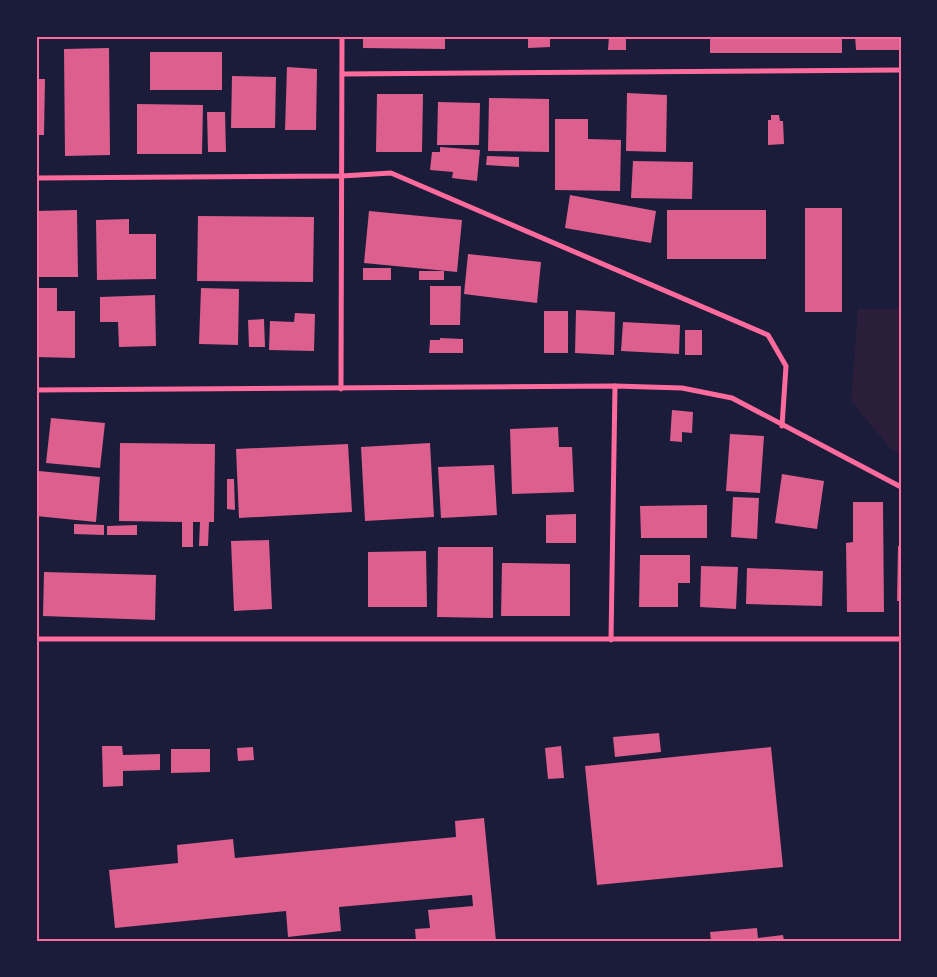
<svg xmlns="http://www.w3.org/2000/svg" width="937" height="977" font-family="'Fira Sans',sans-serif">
<rect width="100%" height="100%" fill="#1b1b3a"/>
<polygon fill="#2a1e3b" points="858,309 901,309 901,453 891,449 851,401"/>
<g fill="#dd5f8e">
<polygon points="363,36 445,36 445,49 363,48"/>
<polygon points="528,36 550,36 550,47 528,48"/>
<polygon points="609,36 626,36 626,50 608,50"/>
<rect x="710" y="36" width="132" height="17"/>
<polygon points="855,36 901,36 901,50 856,50"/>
<polygon points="109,48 110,155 65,156 64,49"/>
<rect x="150" y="52" width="72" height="38"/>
<polygon points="287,67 317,69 316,130 285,130"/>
<polygon points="232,76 276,77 275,128 231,128"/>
<polygon points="36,79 45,79 44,135 36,135"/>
<polygon points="627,93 667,95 666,152 626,151"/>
<polygon points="377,94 423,94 422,152 376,152"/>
<polygon points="489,98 549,99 549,152 488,151"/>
<polygon points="438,102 480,103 479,145 437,145"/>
<polygon points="137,104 203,105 202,154 137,154"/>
<polygon points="207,112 225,112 226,152 208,152"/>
<polygon points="771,115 779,115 780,121 783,121 784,144 768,145 768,120 771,120"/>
<polygon points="555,119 588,119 588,139 621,140 620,191 555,190"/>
<polygon points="440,147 480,150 477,181 452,178 453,172 430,170 432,152 440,152"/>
<polygon points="487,156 519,157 519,167 486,165"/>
<polygon points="633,161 693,162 692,199 631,198"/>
<polygon points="570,195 656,211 651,243 565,228"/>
<rect x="805" y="208" width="37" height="104"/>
<polygon points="77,210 78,277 36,277 36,211"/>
<rect x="667" y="210" width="99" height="49"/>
<polygon points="369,211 462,220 457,272 364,263"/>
<polygon points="198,216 314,217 313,282 197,281"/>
<polygon points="129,219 129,234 156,234 156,279 97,280 96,220"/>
<polygon points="468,254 541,262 537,303 464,294"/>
<rect x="363" y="268" width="28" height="12"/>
<rect x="419" y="271" width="25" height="9"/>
<polygon points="430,286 461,286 460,325 430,325"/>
<polygon points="36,288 57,288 57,311 75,311 75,358 36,357"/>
<polygon points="201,288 239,289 238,345 199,344"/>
<polygon points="155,295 156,346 119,347 118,322 100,322 100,297"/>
<polygon points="576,310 615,312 614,355 575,353"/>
<rect x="544" y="311" width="24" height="42"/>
<polygon points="295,313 315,314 314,351 269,350 270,321 294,322"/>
<polygon points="264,319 265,347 249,347 248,320"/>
<polygon points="623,322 680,325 679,354 621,351"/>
<rect x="685" y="330" width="17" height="25"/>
<polygon points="440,338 463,339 463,353 429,353 430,340 440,340"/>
<polygon points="672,410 693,412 692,433 682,432 682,442 670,441"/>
<polygon points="51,418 105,423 100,468 46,463"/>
<polygon points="558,427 559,447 572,447 574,492 512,494 510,429"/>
<polygon points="730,434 764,436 760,493 726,491"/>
<polygon points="120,443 215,444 214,522 209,522 208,546 199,546 200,522 193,522 193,547 182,547 182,522 119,521"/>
<polygon points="430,443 434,517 365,521 361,447"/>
<polygon points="348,444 352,512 239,518 236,449"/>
<polygon points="494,465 497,515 441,518 438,467"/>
<polygon points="39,471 100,477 96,522 36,516"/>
<polygon points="782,474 824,481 817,529 775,523"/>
<polygon points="227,479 234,479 235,510 227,509"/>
<polygon points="733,497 759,498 757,539 731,537"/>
<polygon points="853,502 883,502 884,612 847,612 846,543 853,542"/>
<polygon points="707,505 707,538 641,538 640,506"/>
<polygon points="576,514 576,543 546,543 546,515"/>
<polygon points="74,524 104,525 104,535 74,534"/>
<polygon points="137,525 137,535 107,535 107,526"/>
<polygon points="269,540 272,609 234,611 231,541"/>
<polygon points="898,546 901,546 901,601 897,601"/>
<polygon points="438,547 493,547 493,618 437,617"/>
<polygon points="426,551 427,607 368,607 368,552"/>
<polygon points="640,555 690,555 690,583 678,583 678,607 639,607"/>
<polygon points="502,563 570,564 570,616 501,616"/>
<polygon points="701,566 738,567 736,609 700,607"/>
<polygon points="747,568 823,571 822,606 746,604"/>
<polygon points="44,572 156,575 155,620 43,616"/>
<polygon points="659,733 661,752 615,757 613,737"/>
<polygon points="102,746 122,746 123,755 160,754 160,770 123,771 123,786 103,787"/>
<polygon points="561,746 564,778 548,779 545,748"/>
<polygon points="253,747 254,760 238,761 237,748"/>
<polygon points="771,747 783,867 597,885 585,766"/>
<polygon points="171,749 210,749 210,772 171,773"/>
<polygon points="484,818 496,941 416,941 415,929 430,928 428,910 473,906 472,895 339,907 341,931 288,937 286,911 115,928 109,870 178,863 177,845 233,839 235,858 456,837 455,821"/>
<polygon points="757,928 758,938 783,935 784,941 711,941 710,932"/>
</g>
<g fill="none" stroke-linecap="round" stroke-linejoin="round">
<g stroke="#ff6b9d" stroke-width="5">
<polyline points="342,74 901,70"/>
<polyline points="36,178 342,176 391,173 768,335 786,366 782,426"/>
<polyline points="341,389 342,36"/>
<polyline points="36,390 615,386 682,388 732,398 901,487"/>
<polyline points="36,639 901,639"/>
<polyline points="611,640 615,386"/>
</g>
</g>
<rect width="937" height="977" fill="none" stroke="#1b1b3a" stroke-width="75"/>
<rect x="38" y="38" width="862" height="902" fill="none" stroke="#ff6b9d" stroke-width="2"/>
</svg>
